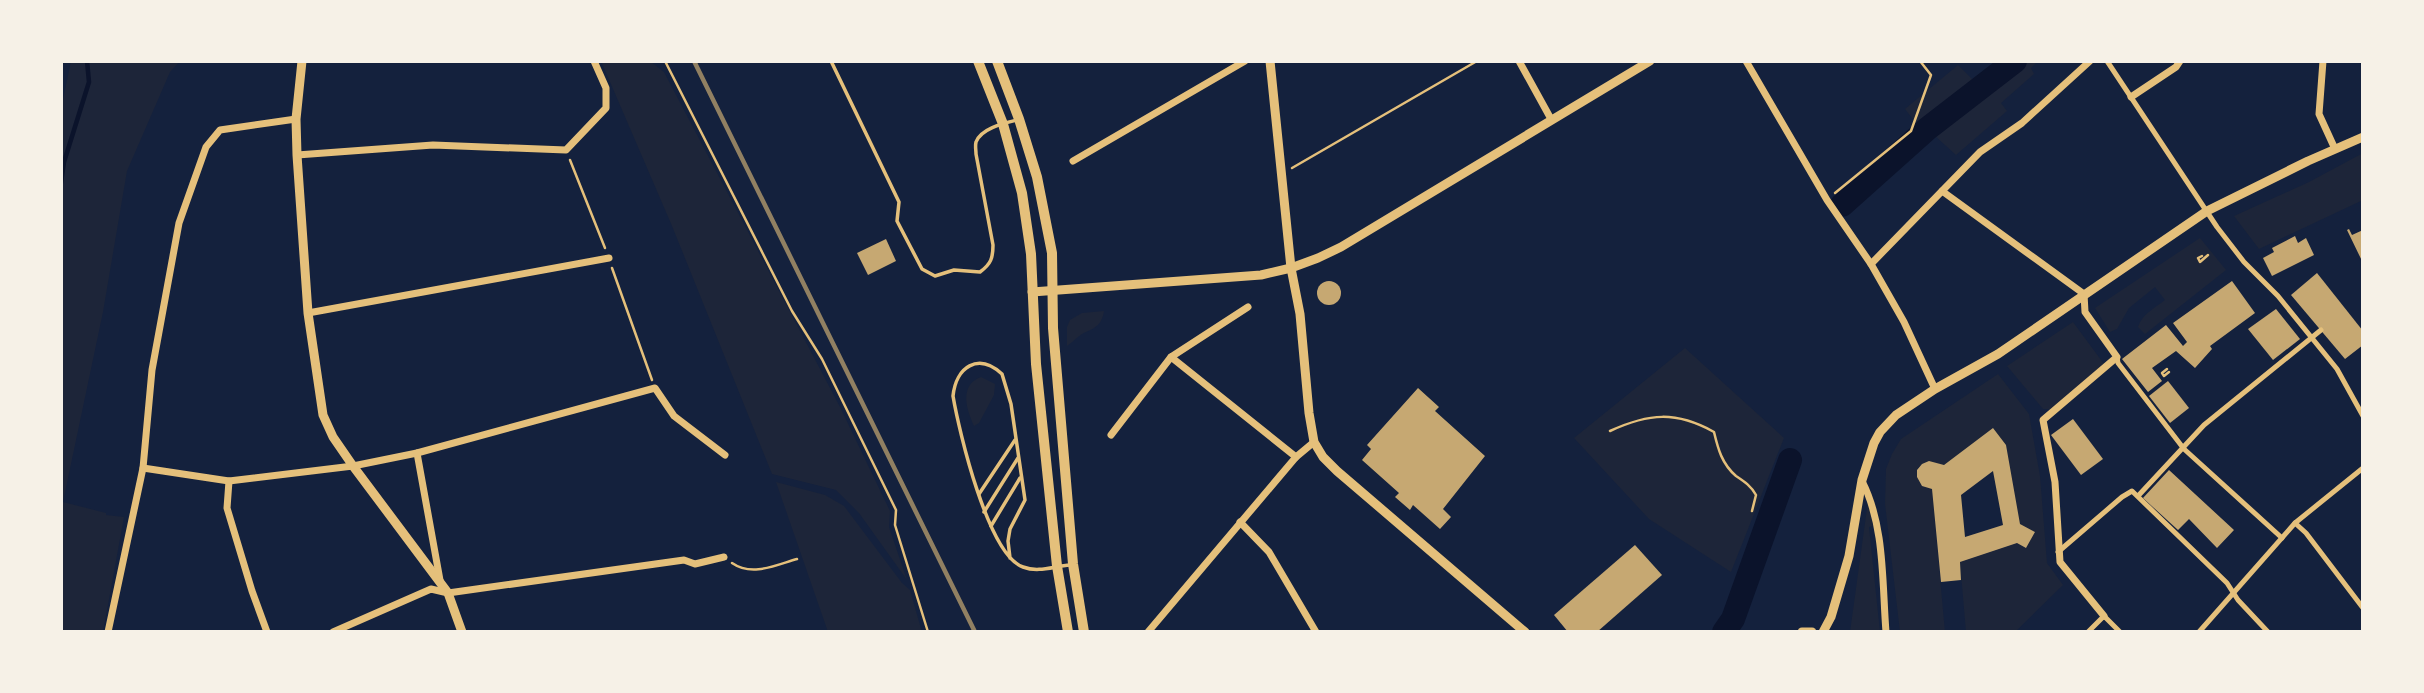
<svg xmlns="http://www.w3.org/2000/svg" width="2424" height="693" font-family="Bitter,serif">
<rect width="100%" height="100%" fill="#14213d"/>
<g fill="#1d2539">
<polygon points="71,61 180,61 170,72 127,171 103,312 63,502 106,513 106,515 124,517 103,632 61,632 61,109"/>
<polygon points="601,61 650,61 664,72 840,407 890,511 889,527 907,580 859,513 836,490 772,474 672,226"/>
<polygon points="2012,61 2038,61 2031,68 2034,74 2001,103 2007,111 1956,155 1934,135 1919,127 1905,109 1958,65 1982,89"/>
<polygon points="2363,153 2363,200 2259,249 2234,216 2309,182"/>
<path d="M2200,238l26,32 -81,64 -7,-7c4,-13 17,-19 27,-27l-10,-13 -26,21 -12,21 -7,3 -15,-24z"/>
<path d="M1104,311c-2,13 -7,16 -18,21 -6,2 -13,10 -19,14v-19l3,-7 12,-7z"/>
<polygon points="2073,322 2104,364 2050,409 2043,409 2007,366"/>
<polygon points="1685,348 1784,438 1731,572 1649,519 1574,438"/>
<path d="M1998,374l31,40 11,62 7,87 16,22 -48,47h-49l-6,-70 57,-19 9,5 9,-16 -15,-8 -14,-79 -13,-17 -49,37c-18,-5 -36,-2 -22,21l10,3 13,143h-45l-15,-128 1,-35 6,-15 9,-15z"/>
<path d="M981,377l14,7 -1,11 -15,28 -5,3c-8,-17 -15,-41 7,-49z"/>
<polygon points="776,482 825,495 844,506 902,583 910,590 922,632 828,632"/>
<polygon points="1868,501 1873,526 1869,527 1880,632 1850,632"/>
</g>
<g fill="none" stroke-linecap="round" stroke-linejoin="round">
<polyline stroke="#0b132b" stroke-width="4.5" points="61,183 64,162 89,82 87,61"/>
<g stroke="#0b132b" stroke-width="24">
<polyline points="1842,205 1927,129 2015,61"/>
<polyline points="1724,632 1733,619 1790,460"/>
</g>
</g>
<g fill="#c6a872" fill-rule="evenodd">
<polygon points="2349,229 2352,235 2363,230 2363,263 2347,230"/>
<polygon points="2295,236 2298,243 2306,238 2314,255 2272,276 2263,258 2274,252 2272,248"/>
<polygon points="886,239 896,261 868,275 857,253"/>
<polygon points="2317,273 2363,331 2363,345 2345,359 2291,295"/>
<circle cx="1329" cy="293" r="12"/>
<polygon points="2232,281 2255,313 2210,346 2212,349 2195,368 2176,351 2152,368 2162,381 2148,392 2122,359 2166,325 2183,346 2187,342 2173,323"/>
<polygon points="2276,309 2300,339 2273,360 2248,329"/>
<polygon points="2168,381 2189,408 2170,423 2149,396"/>
<polygon points="1418,388 1439,407 1435,411 1485,456 1443,509 1451,517 1440,529 1413,505 1410,510 1395,497 1399,493 1362,460 1371,449 1367,445"/>
<polygon points="2073,419 2103,459 2081,475 2051,435"/>
<path d="M1993,428l13,17 14,79 15,8 -9,16 -9,-5 -57,19 1,18 -20,2 -9,-93 -10,-3 -5,-9v-7l5,-6 7,-3 15,4zM1993,471l10,54 -38,12 -4,-42z"/>
<polygon points="2169,470 2234,530 2217,548 2189,519 2178,530 2143,498"/>
<polygon points="1635,545 1662,575 1597,632 1568,632 1554,615"/>
</g>
<g fill="none" stroke-linecap="round" stroke-linejoin="round">
<g stroke="#e5c07b" stroke-width="2.5">
<polyline points="665,61 792,311 822,359 896,510 895,525 928,632"/>
<polyline points="570,160 605,248"/>
<polyline points="1292,168 1477,61"/>
<polyline points="1835,193 1911,131 1931,75 1920,61"/>
<polyline points="2202,256 2198,258 2200,262 2208,255"/>
<polyline points="612,268 652,380"/>
<polyline points="2167,369 2162,373 2164,376 2169,372"/>
<path d="M1610,431c39,-18 66,-20 104,1 4,17 8,32 22,44 9,6 15,10 20,19l-4,16"/>
<path d="M732,563c20,14 44,2 65,-4"/>
</g>
<g stroke="#e5c07b" stroke-width="3.5">
<path d="M831,61l68,141 -2,19 25,48 13,7 19,-6 26,2c11,-8 13,-14 13,-27l-17,-91c0,-4 -1,-8 0,-12 5,-14 29,-19 41,-22"/>
<polyline points="979,494 1015,440"/>
<polyline points="984,512 1018,458"/>
<polyline points="991,526 1020,478"/>
<path d="M1010,558l-2,-17 2,-12 15,-29 -14,-96 -9,-30c-24,-22 -46,-7 -49,22 6,35 35,159 70,171 16,6 31,-1 47,-2"/>
</g>
<g stroke="#e5c07b" stroke-width="5">
<polyline points="2107,61 2217,227 2244,262 2278,296 2337,369 2363,416"/>
<polyline points="2117,357 2118,363 2184,449 2282,538"/>
<polyline points="2138,496 2204,425 2321,330"/>
<polyline points="2295,523 2306,533 2363,608"/>
<polyline points="2058,552 2122,497 2132,491 2227,583 2238,600 2268,632"/>
<polyline points="2088,632 2104,616 2120,632"/>
<polyline points="2199,632 2295,523 2363,468"/>
</g>
<g stroke="#e5c07b" stroke-width="7">
<polyline points="1519,61 1551,119"/>
<polyline points="1746,61 1827,200 1871,264 1904,322 1935,389"/>
<polyline points="2323,61 2319,114 2335,149"/>
<polyline points="2131,97 2176,67 2180,61"/>
<polyline points="297,155 433,145 566,150 606,108 606,88 594,61"/>
<polyline points="1073,161 1245,61"/>
<polyline points="1942,191 2084,294 2085,312 2117,357 2043,420 2055,482 2060,562 2104,616"/>
<polyline points="1871,264 1980,152 2022,123 2090,61"/>
<polyline points="308,313 609,258"/>
<polyline points="1171,357 1296,457"/>
<polyline points="1111,435 1171,357 1248,307"/>
<polyline points="417,453 440,580"/>
<polyline points="143,468 229,481 353,466 417,453 655,388 674,416 725,455"/>
<polyline points="229,481 227,508 252,591 267,632"/>
<path d="M1862,481c23,45 20,101 24,151"/>
<polyline points="1240,522 1269,552 1316,632"/>
<polyline points="108,632 143,468 152,370 179,223 206,147 220,130 296,119"/>
<polyline points="333,632 431,589 448,593 684,560 695,564 724,557"/>
<polyline points="1148,632 1296,457 1314,442"/>
</g>
<g stroke="#e5c07b" stroke-width="9">
<polyline points="302,61 296,119 297,155 308,313 323,415 333,437 353,466 448,593 462,632"/>
<polyline points="1270,61 1291,268 1300,314 1309,413 1314,442 1323,457 1337,471 1525,632"/>
<polyline points="1032,292 1261,275 1291,268 1318,258 1341,247 1650,61"/>
<polyline points="1802,632 1812,632"/>
<polyline points="1823,632 1831,617 1849,556 1862,480 1874,443 1880,432 1896,415 1935,389 1998,354 2207,211 2308,161 2363,137"/>
</g>
<g stroke="#e5c07b" stroke-width="10">
<polyline points="978,61 1003,124 1022,193 1031,254 1036,364 1057,566 1068,632"/>
<polyline points="997,61 1019,119 1037,177 1052,253 1053,328 1073,564 1084,632"/>
</g>
<polyline stroke="#918062" stroke-width="4.5" points="694,61 975,632"/>
</g>
<rect width="2424" height="693" fill="none" stroke="#f6f1e7" stroke-width="126"/>
</svg>
